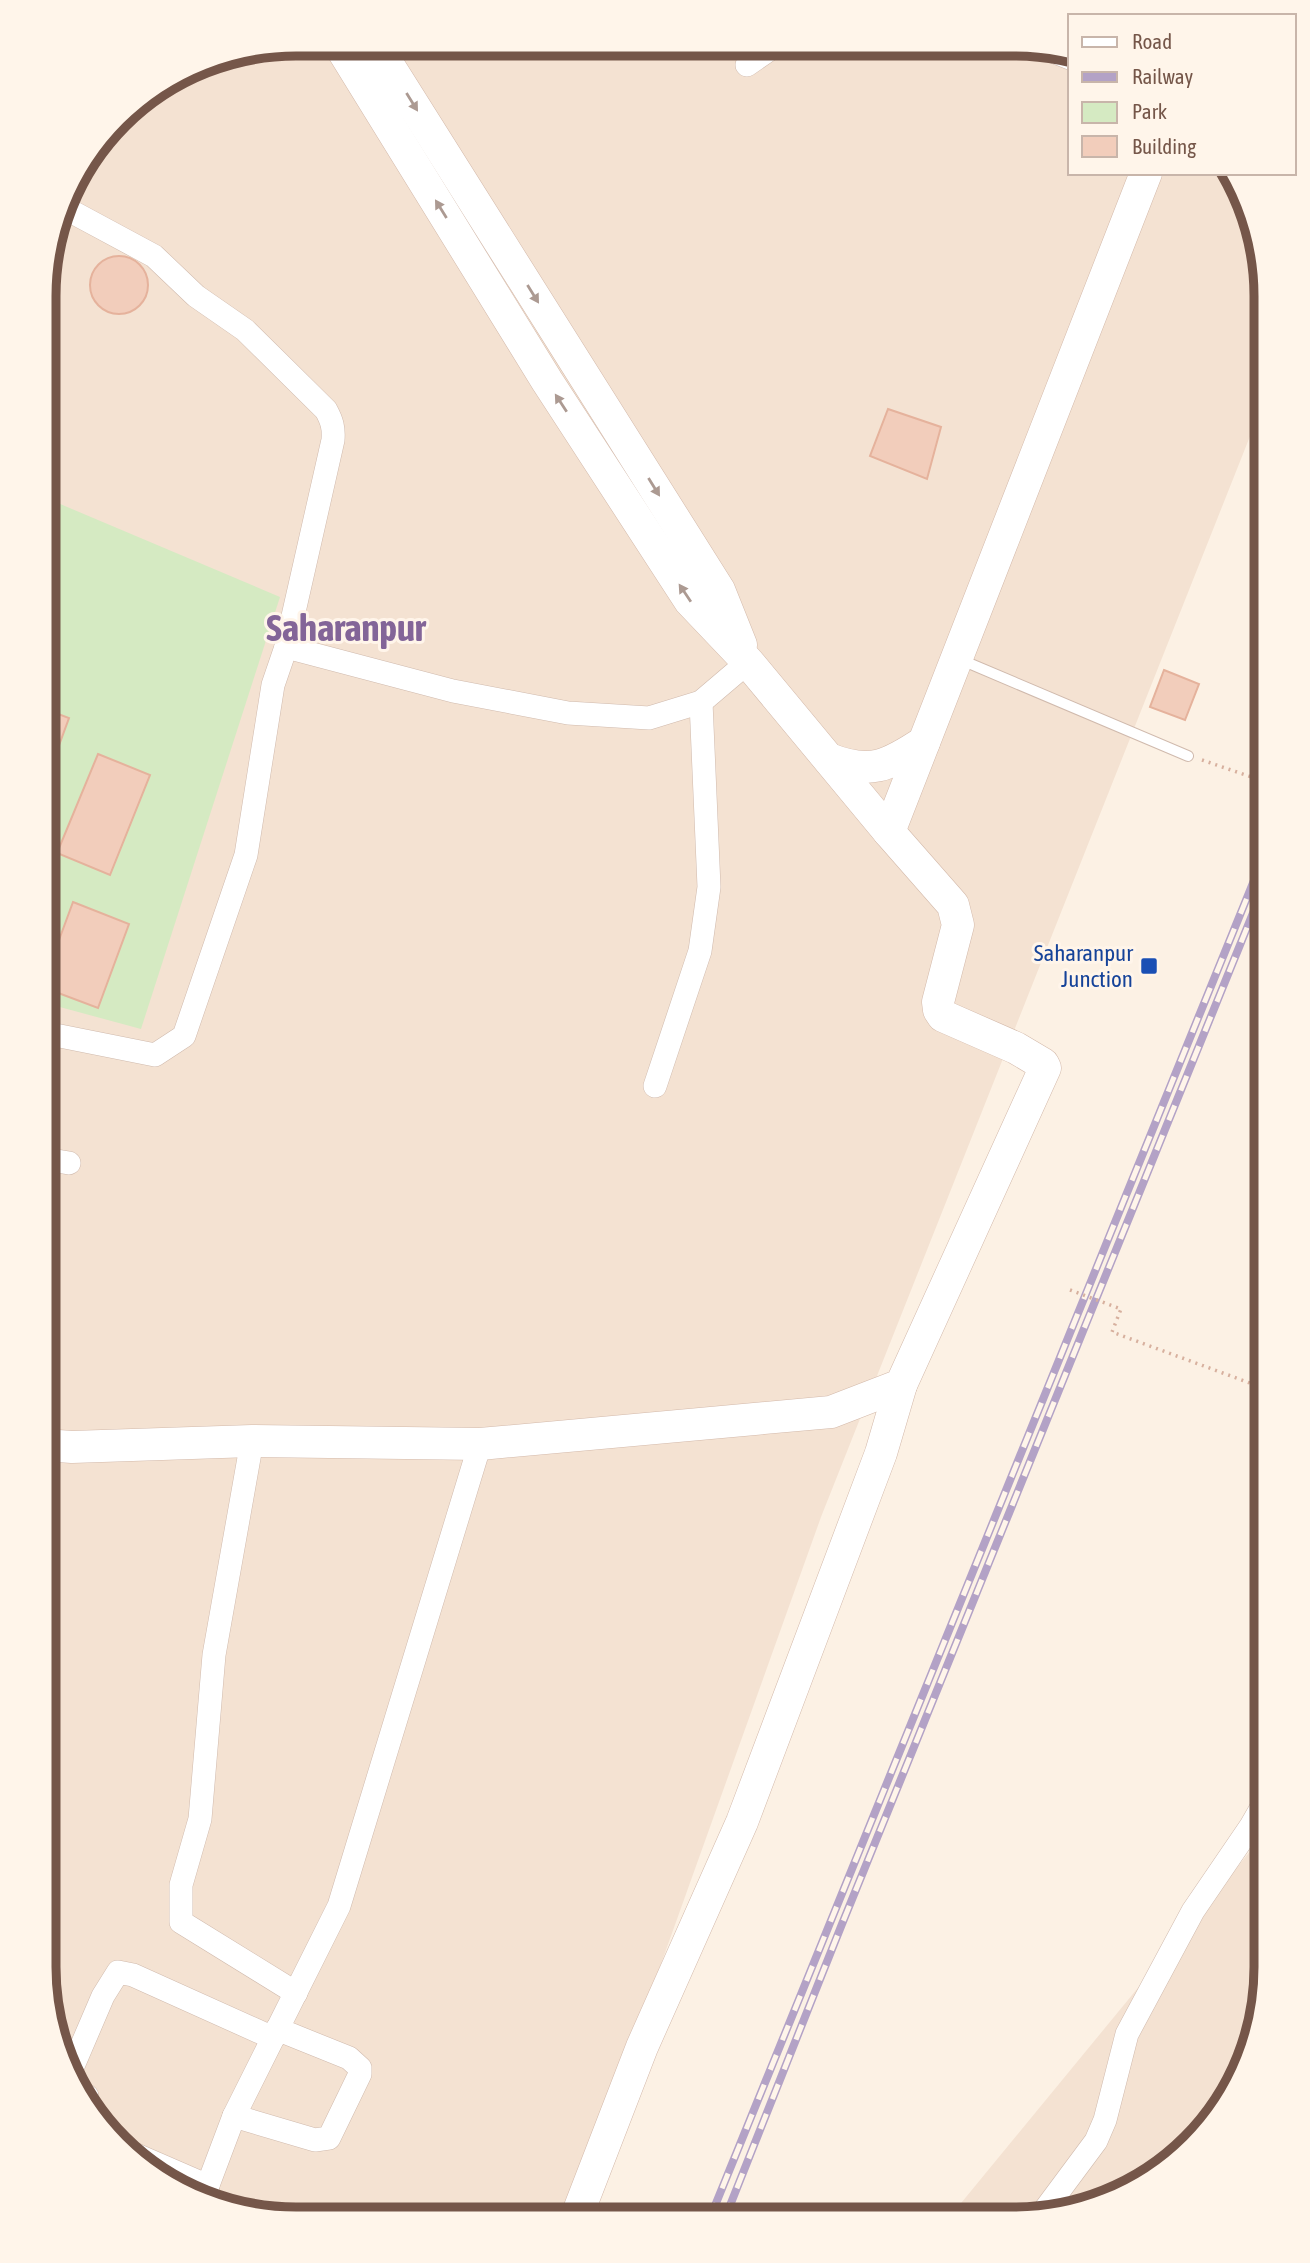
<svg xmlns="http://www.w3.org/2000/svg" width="1310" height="2263" font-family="'Asap Condensed',sans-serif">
<rect width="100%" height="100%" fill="#fcf1e4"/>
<g fill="#f4e2d2">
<polygon points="296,44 1063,49 1070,52 1070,173 1225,173 1253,214 1266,296 1266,396 821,1517 570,2218 262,2217 142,2167 96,2120 57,2049 44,1967 46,263 70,184 129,107 200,63"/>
<polygon points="1266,1832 1266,1984 1247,2063 1214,2120 1167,2167 1096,2206 1014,2219 948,2219"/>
</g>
<polygon fill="#d5eac2" points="46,498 280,597 141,1029 45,1003"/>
<g fill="#f2cdbb" stroke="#e5b29c" stroke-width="2">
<circle cx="119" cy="285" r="29"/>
<polygon points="888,409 941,427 927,479 870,456"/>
<polygon points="1164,670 1199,684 1185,720 1150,707"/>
<polygon points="45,709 69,718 47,778 45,778"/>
<polygon points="98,754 150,775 110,875 57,853"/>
<polygon points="73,902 129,924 98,1008 45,988 45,978"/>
</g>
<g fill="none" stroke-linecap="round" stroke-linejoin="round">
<defs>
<polyline id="lane" points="959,659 1188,756"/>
<g id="street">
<polyline points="1045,48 1070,58"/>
<polyline points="747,65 773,47"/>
<path d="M63,207l91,49 42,40 49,34 81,80c6,11 8,18 7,30l-47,207"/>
<polyline points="45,1033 155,1055 184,1036 246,855 273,685 286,647 453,691 568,713 649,718 701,702 748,662"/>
<polyline points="655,1086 700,951 709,887 701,702"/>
<polyline points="45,1159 69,1163"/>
<polyline points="252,1441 214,1655 200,1819 181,1885 181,1922 296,1993"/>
<polyline points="70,2073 103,1996 118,1972 133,1975 273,2038"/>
<polyline points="80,2091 87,2096 87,2105"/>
<polyline points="234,2116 315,2140 329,2138 360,2074 360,2068 349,2058 277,2029"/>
<polyline points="125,2150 208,2186"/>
<polyline points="205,2193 234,2116 339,1906 480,1444"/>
<polyline points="1041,2215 1096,2141 1105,2120 1127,2034 1193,1911 1251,1826 1266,1800"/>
</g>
<g id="secondary">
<polyline points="339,44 547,381 690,601 748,662 889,832 1146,173"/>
<polyline points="375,44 719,590 741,645"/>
<path d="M829,759c41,16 59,7 95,-17"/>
<polyline points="44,1445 72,1447 252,1441 480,1444 831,1412 901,1385 1045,1068 1043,1064 1016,1048 943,1016 939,1010 938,1002 958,925 953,905 889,832"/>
<polyline points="576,2218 642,2047 742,1822 881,1453 901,1385"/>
</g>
</defs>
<use href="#lane" stroke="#d0baad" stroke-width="12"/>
<use href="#street" stroke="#d0baad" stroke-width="24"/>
<use href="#secondary" stroke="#d3b9aa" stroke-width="33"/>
<polyline stroke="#d7b09e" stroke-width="3.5" stroke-dasharray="2 5" stroke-linecap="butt" points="1202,760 1266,782"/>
<use href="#lane" stroke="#fff" stroke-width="10"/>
<use href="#street" stroke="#fff" stroke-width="23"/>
<use href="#secondary" stroke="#fff" stroke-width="32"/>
<defs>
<g id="rail">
<polyline points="710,2218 1266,851"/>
<polyline points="725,2218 842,1924 1266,881"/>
</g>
</defs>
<use href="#rail" stroke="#b3a2c6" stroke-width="8"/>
<use href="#rail" stroke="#fff5ea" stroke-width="5" stroke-dasharray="16" stroke-linecap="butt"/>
<polyline stroke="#d7b09e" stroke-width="3.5" stroke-dasharray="2 5" stroke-linecap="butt" points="1070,1290 1121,1309 1112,1332 1266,1389"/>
</g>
<defs><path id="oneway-solid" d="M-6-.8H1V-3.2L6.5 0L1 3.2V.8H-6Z" transform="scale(1.75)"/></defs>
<g fill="#ac9a92">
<use href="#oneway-solid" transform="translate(412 102) rotate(58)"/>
<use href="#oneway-solid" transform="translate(441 209) rotate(-122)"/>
<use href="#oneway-solid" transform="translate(533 294) rotate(58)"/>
<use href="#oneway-solid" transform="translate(561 403) rotate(-123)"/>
<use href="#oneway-solid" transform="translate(654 487) rotate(58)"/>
<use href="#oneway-solid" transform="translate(685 593) rotate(-124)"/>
</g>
<rect fill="#1a4fb4" stroke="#fff5ea" stroke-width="2.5" x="1140" y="957" width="18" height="18" rx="3.5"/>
<g text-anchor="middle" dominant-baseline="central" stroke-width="6" stroke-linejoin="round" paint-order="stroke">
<g font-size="23" fill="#164399" stroke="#fff5ea" text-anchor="end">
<text x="1133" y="953">Saharanpur<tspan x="1133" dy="26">Junction</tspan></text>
</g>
<g font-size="37" font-weight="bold" fill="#836598" stroke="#fff5ea">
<text x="346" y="627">Saharanpur</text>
</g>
</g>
<path d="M0 0H1310V2263H0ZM296 56H1014A240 240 0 0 1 1254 296V1967A240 240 0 0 1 1014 2207H296A240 240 0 0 1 56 1967V296A240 240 0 0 1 296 56Z" fill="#fff5ea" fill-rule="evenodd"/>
<path fill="none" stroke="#755649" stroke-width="9" d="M296 56H1014A240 240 0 0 1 1254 296V1967A240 240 0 0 1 1014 2207H296A240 240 0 0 1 56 1967V296A240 240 0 0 1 296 56Z"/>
<rect x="1068" y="14" width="228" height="161" fill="#fff5ea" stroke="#c8b5aa" stroke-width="2"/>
<rect x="1082" y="37" width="35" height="10" fill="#ffffff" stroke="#c8b5aa" stroke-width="2"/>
<text x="1132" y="49" font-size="21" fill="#755649">Road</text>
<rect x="1082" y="72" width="35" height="10" fill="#b3a2c6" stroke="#c8b5aa" stroke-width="2"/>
<text x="1132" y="84" font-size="21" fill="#755649">Railway</text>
<rect x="1082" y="102" width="35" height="21" fill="#d5eac2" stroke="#c8b5aa" stroke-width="2"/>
<text x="1132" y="119" font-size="21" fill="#755649">Park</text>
<rect x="1082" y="136" width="35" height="21" fill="#f2cdbb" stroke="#c8b5aa" stroke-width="2"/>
<text x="1132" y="154" font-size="21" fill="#755649">Building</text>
</svg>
